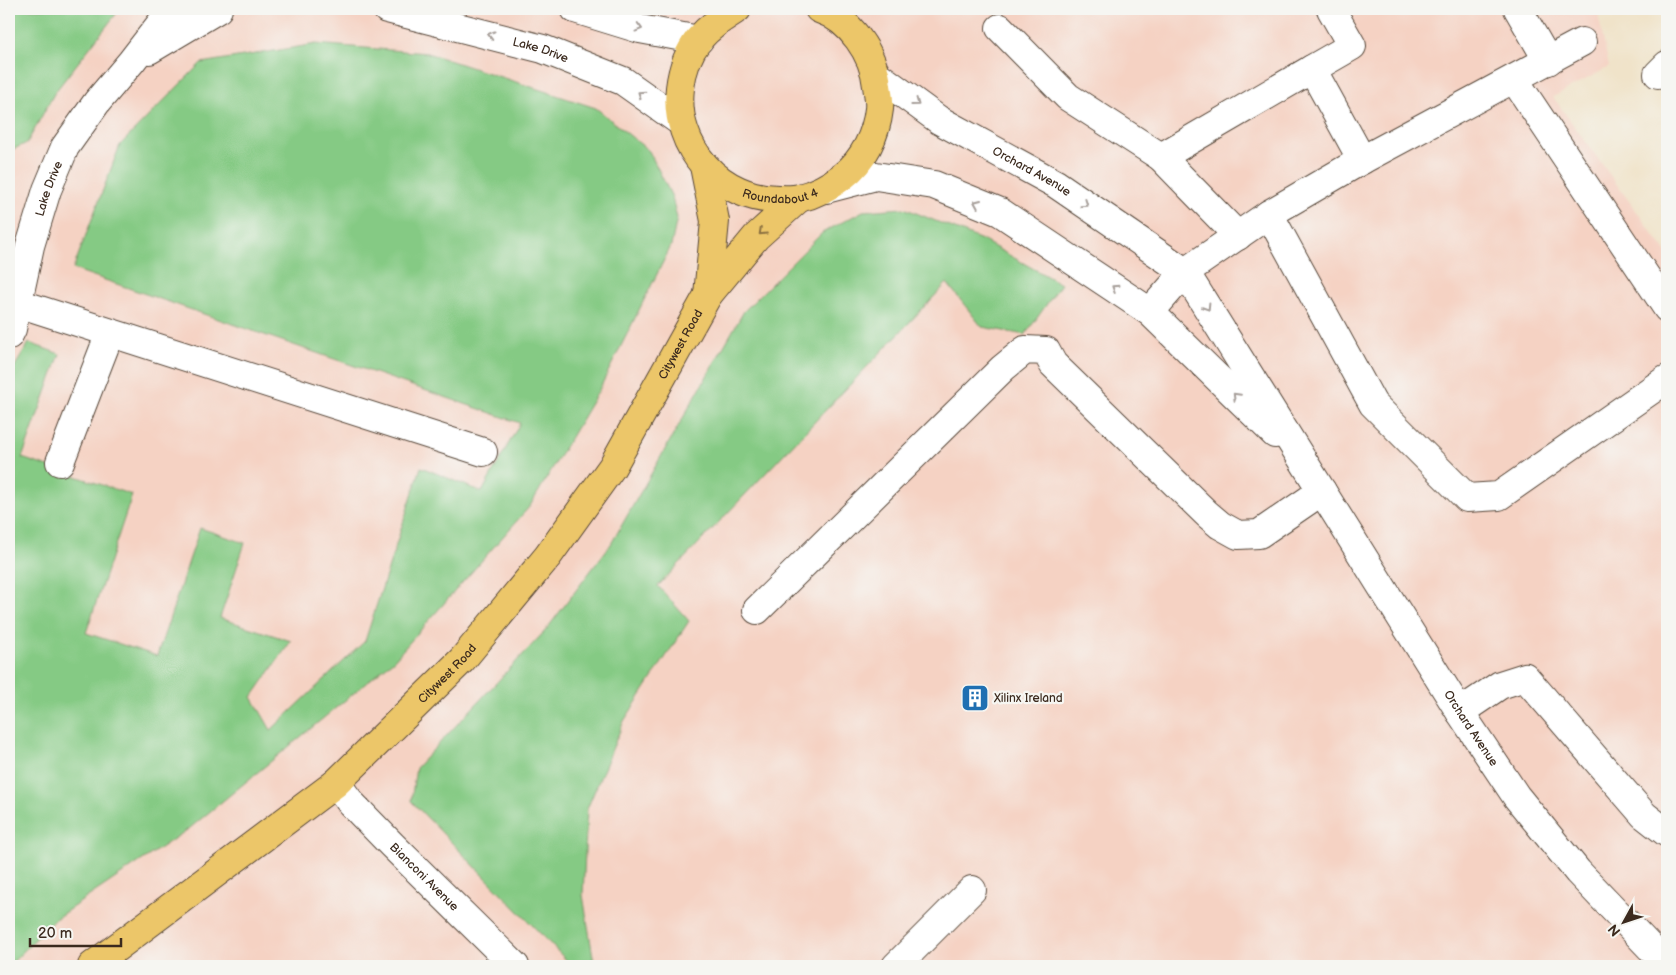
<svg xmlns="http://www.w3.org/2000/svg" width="1676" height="975" font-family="'Balsamiq Sans',sans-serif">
<rect width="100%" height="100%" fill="#f6f6f2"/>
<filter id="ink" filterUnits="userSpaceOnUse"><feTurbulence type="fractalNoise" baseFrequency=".02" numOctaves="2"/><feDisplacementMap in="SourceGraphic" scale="10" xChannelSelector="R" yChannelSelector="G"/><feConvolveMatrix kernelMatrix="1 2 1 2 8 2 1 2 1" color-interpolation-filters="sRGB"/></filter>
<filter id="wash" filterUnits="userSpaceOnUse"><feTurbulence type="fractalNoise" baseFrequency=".0096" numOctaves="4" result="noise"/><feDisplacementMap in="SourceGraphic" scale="20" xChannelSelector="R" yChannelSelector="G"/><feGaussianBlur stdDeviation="1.12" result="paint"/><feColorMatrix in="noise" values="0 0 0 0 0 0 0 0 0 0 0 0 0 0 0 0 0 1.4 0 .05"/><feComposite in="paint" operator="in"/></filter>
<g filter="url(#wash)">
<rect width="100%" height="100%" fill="#f0e3c9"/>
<polygon fill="#f5d2c3" points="9,9 1597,9 1609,67 1553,97 1667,253 1667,966 9,966"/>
<g fill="#85ca84" stroke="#607a51">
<polygon points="9,9 120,9 55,92 27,143 9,151"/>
<polygon points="316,44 427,53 596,108 649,151 672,197 677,218 671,246 599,390 530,506 394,660 190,828 55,919 9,966 9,376 29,343 60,354 22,458 132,495 86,633 157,656 200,528 245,543 220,618 291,641 252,697 271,730 365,641 421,467 482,492 520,423 73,269 120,145 201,63"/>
<polygon points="904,208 982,240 1061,284 1025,335 982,327 947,283 658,586 689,621 624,721 587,809 583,895 594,963 617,965 617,966 572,966 411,801 416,768 546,630 611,544 744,311 822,233 863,211"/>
</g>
</g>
<g filter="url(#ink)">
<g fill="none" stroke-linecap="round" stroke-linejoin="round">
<defs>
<g id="minor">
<path id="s1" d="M387,9l156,40 80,32 58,41"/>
<polyline points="575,9 640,29 699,40"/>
<polyline points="1331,9 1352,46 1312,69 1362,160"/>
<polyline points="1518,9 1548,61"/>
<polyline points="1000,28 1068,97 1161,157 1238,236"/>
<polyline points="149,50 218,9"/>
<path id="s2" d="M876,74l63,46 117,64 129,88 275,440 56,84 62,76 89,93"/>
<polyline points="1658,74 1667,65"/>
<polyline points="1514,79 1667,308"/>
<polyline points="1161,157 1312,69"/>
<polyline points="826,189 876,176 934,185 1000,212 1150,312 1275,434"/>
<polyline points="1269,214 1373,404 1467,498 1499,496 1667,379"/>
<polyline points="18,303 483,452"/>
<polyline points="1150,312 1185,272 1269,214 1362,160 1582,42"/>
<path id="s3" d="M9,335l3,-6 18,-83 17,-56 18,-43 32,-45 34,-40 41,-53"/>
<polyline points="60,462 110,333"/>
<polyline points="757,610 1003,368 1025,350 1046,351 1053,364 1207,514 1220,525 1238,535 1259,534 1322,491"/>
<polyline points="1460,712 1500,685 1525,677 1644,815 1667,833"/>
<path id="s4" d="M336,783l15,20 41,42 123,121"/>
<polyline points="896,966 972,890"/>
</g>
<g id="major">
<path id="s5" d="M737,9c-14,9 -27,17 -38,30 -11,14 -17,32 -19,49 -7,60 41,112 100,111 7,0 13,1 19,-1 17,-4 30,-11 44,-22 21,-16 33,-41 36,-67 1,-8 -1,-16 -2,-23 -3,-32 -27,-67 -58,-77"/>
<polyline points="704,166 715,221 708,295"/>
<path id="s6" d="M92,966l244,-183 126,-123 86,-104 64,-89 96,-172 48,-58 42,-38"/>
</g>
</defs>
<use href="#minor" stroke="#564638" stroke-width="30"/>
<use href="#major" stroke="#564638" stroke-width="30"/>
<use href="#minor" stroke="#fff" stroke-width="28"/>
<use href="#major" stroke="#ecc669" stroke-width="28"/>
</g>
<defs><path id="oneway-chevron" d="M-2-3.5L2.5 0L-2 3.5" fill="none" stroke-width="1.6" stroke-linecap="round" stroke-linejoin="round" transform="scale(1.25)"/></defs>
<g stroke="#a79f9a">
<use href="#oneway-chevron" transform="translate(639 28) rotate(15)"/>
<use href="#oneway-chevron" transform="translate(491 35) rotate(-165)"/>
<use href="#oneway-chevron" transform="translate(641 94) rotate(-145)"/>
<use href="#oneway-chevron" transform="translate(916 103) rotate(36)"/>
<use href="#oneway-chevron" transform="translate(977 203) rotate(-157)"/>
<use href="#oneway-chevron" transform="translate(1085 204) rotate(34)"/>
<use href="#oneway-chevron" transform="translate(1115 288) rotate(-147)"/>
<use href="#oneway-chevron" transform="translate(1207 307) rotate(58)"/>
<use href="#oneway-chevron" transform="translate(1236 396) rotate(-135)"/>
</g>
<use stroke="#8b7040" href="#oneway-chevron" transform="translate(762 232) rotate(137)"/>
</g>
<defs>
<symbol id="building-square" viewBox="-11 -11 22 22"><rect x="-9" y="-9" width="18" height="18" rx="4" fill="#1f6fb2" stroke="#f6f6f2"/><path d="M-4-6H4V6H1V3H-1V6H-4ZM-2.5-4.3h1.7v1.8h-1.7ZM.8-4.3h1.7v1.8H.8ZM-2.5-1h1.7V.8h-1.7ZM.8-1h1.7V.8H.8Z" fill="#fff"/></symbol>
</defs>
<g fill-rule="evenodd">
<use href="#building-square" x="959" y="682" width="32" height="32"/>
</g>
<g text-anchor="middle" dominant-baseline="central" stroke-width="4.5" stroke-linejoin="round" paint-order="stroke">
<g font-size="12" fill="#3b2a1e" stroke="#f6f6f2">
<text stroke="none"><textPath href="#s1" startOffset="159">Lake Drive</textPath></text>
<text stroke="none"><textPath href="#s2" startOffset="184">Orchard Avenue</textPath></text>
<text stroke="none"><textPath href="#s3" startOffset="152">Lake Drive</textPath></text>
<text stroke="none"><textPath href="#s5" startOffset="271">Roundabout 4</textPath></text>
<text stroke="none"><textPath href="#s6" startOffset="866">Citywest Road</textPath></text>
<text stroke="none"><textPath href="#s6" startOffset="461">Citywest Road</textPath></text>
<text stroke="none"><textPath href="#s2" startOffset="906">Orchard Avenue</textPath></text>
<text stroke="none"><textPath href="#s4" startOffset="129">Bianconi Avenue</textPath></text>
</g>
<g font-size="12" fill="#3b2a1e" stroke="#f6f6f2" text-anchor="start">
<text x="994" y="698">Xilinx Ireland</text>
</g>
</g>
<rect width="1676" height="975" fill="none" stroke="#f6f6f2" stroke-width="30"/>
<g transform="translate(1624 922) rotate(230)" stroke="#f6f6f2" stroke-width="4" paint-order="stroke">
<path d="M0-4L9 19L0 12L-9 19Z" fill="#3b2a1e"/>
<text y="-8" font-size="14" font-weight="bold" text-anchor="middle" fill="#3b2a1e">N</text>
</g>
<path d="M30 938v8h91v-8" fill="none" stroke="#3b2a1e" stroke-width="2.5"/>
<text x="38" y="938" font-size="15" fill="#3b2a1e" stroke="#f6f6f2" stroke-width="4" paint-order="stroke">20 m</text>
</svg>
